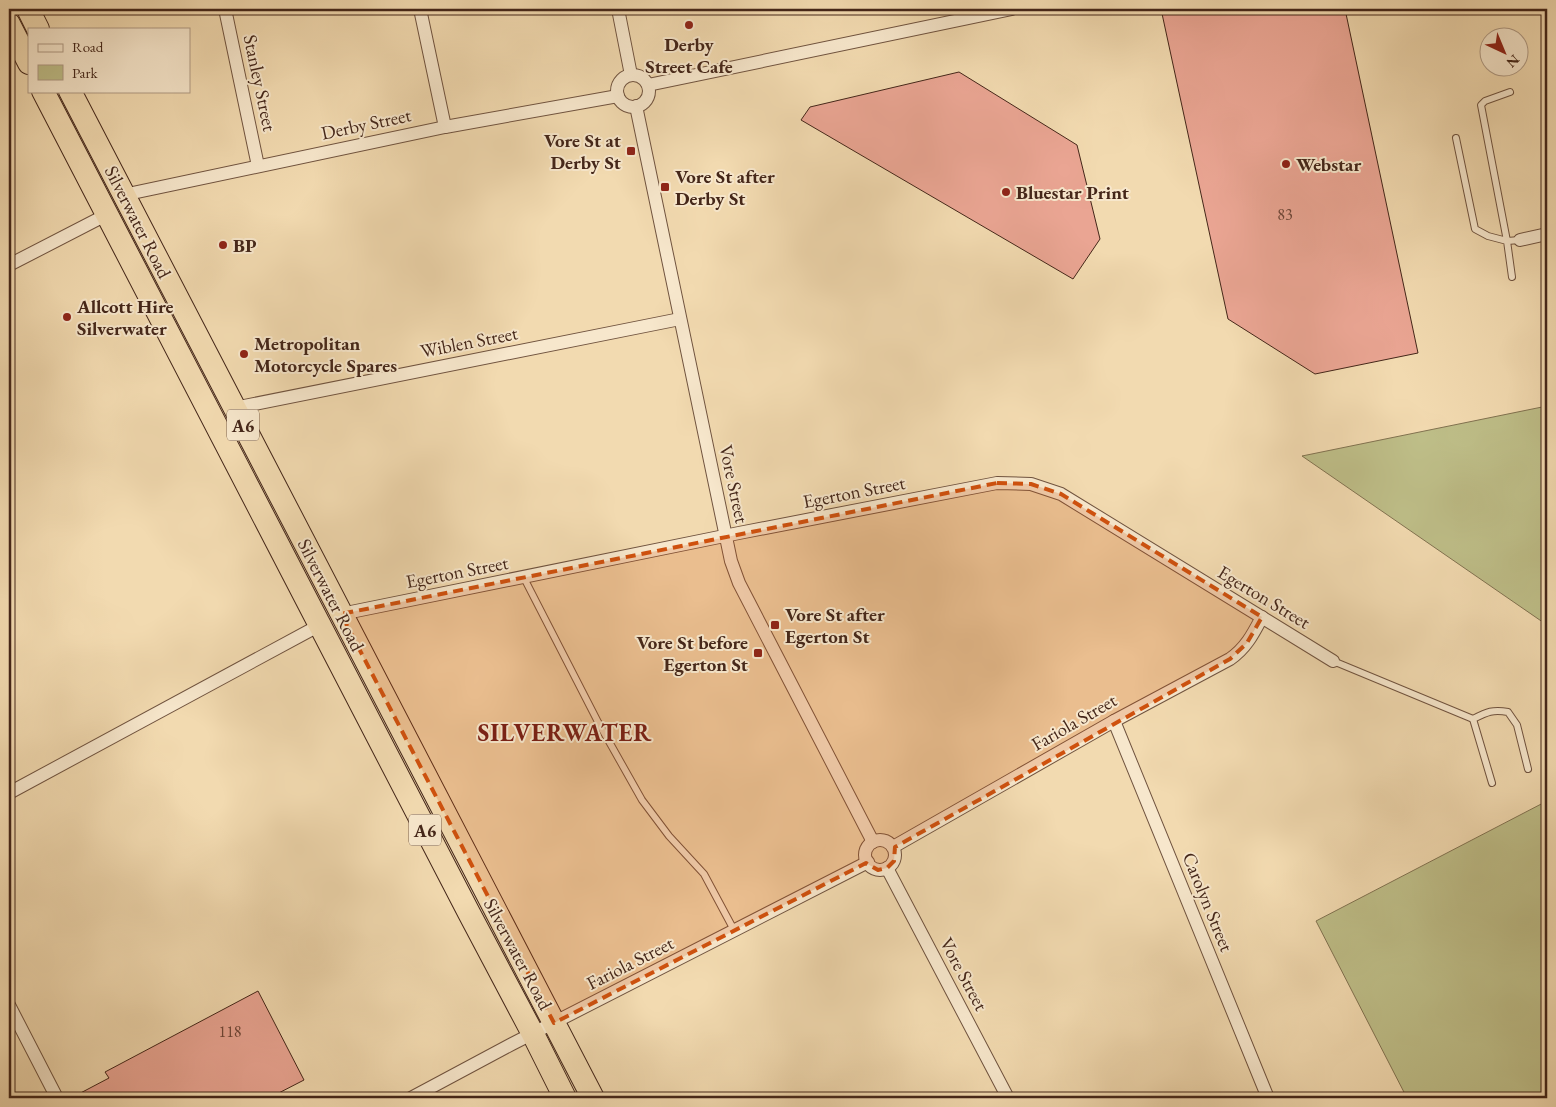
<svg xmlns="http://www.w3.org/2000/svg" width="1556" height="1107" font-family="'EB Garamond',serif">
<rect width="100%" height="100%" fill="#f2dab0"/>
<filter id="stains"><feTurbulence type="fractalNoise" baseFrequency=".004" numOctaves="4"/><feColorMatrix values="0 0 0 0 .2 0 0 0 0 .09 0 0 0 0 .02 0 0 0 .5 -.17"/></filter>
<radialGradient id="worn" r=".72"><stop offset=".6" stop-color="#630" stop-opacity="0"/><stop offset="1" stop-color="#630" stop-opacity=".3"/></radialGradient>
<g fill="#bebe88" stroke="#817250">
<polygon points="1547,406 1547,625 1302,456"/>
<polygon points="1547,801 1547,1098 1407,1098 1316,921"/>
</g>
<g fill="#eaa593" stroke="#442619">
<polygon points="1161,9 1345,9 1418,353 1315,374 1228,319"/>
<polygon points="959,72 1077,145 1100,239 1073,279 801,120 810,107"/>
<polygon points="258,991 304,1080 269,1098 71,1098 109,1078 105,1072"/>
</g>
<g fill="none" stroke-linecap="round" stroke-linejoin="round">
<defs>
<g id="lane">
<polyline points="1510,92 1485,101 1481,105 1507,241 1520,240"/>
<polyline points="1456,138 1475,229 1488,236 1507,241 1512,277"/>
<polyline points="524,578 598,722 642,800 669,836 704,874 734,930"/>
<polyline points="1333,661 1473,719"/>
<path d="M1492,783l-19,-64c14,-7 20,-10 35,-7l9,13 11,44"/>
</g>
<g id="street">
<polyline points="225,9 258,166"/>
<polyline points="420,9 445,127"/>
<polyline points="618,9 631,75"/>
<circle cx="633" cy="91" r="16"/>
<polyline points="648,85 1012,9"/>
<polyline points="636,106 731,561 739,583 873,842"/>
<polyline points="123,195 445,127 618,96"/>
<polyline points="1520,240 1547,234"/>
<polyline points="9,265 106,215"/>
<polyline points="234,408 680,319"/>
<polyline points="341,614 739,533 997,483 1031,484 1061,494 1333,661"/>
<polyline points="1114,721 1268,1098"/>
<polyline points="9,793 320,625"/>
<circle cx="880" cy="855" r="15"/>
<path d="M893,847l221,-126 116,-62c16,-11 23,-25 32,-42"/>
<polyline points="887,868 1008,1098"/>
<polyline points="9,1005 57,1098"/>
<polyline points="411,1098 512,1044 868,862"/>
</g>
<g id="highway">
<polyline points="28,9 38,29"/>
<polyline points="9,24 29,63"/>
<polyline points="43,91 469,913 533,1034 565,1098"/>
<polyline points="70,91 593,1098"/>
</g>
</defs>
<use href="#lane" stroke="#70533f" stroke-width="8"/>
<use href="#street" stroke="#70533f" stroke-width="14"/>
<use href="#highway" stroke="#442619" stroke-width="24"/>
<polyline stroke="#442619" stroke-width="2.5" stroke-dasharray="4 2.5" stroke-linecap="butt" points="1418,1098 1425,1098"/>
<use href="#lane" stroke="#f7e7cc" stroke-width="6"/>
<use href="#street" stroke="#f7e7cc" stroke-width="12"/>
<use href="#highway" stroke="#f2dab0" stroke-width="22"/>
</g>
<path fill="#cf510e" fill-opacity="0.2" stroke="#cf510e" stroke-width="4" stroke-dasharray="10 6" stroke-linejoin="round" d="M997,483l34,1 30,10 201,123 -15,26 -17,16 -335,188 -1,14 -7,7 -9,2 -12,-7 -312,160 -213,-409z"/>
<g fill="#8f2418" stroke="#f7e7cc" stroke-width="2">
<circle cx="689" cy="25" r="5"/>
<rect x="626" y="146" width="10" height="10" rx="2.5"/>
<circle cx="1286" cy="164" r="5"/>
<rect x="660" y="182" width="10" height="10" rx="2.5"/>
<circle cx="1006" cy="192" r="5"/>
<circle cx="223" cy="245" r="5"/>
<circle cx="67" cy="317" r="5"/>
<circle cx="244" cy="354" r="5"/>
<rect x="770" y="620" width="10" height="10" rx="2.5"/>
<rect x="753" y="648" width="10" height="10" rx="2.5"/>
</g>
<g text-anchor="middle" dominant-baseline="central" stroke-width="4" stroke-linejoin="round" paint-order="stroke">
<g font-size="16" fill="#6e4638">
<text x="1285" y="214">83</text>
<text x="230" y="1031">118</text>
</g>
<g fill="#f7e7cc" stroke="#7a604f" stroke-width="1">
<rect x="227" y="409.5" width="32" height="31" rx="4"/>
<rect x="409" y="814.5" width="32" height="31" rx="4"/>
</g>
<g font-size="18" font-weight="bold" fill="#442619">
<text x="243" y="425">A6</text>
<text x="425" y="830">A6</text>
</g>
<g font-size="19" font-weight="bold" fill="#442619" stroke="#f7e7cc" text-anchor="start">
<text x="689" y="44" text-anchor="middle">Derby<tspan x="689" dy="22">Street Cafe</tspan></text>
<text x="621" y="140" text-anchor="end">Vore St at<tspan x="621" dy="22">Derby St</tspan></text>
<text x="1296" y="164">Webstar</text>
<text x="675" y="176">Vore St after<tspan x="675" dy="22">Derby St</tspan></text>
<text x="1016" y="192">Bluestar Print</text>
<text x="233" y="245">BP</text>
<text x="77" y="306">Allcott Hire<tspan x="77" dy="22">Silverwater</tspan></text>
<text x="254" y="343">Metropolitan<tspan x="254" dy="22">Motorcycle Spares</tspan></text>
<text x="785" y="614">Vore St after<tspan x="785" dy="22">Egerton St</tspan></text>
<text x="748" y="642" text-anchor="end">Vore St before<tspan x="748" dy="22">Egerton St</tspan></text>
</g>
<g font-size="19" fill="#442619" stroke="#f7e7cc">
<text transform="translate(260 83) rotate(78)">Stanley Street</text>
<text transform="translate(366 124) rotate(-12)">Derby Street</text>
<text transform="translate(138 222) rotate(63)">Silverwater Road</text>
<text transform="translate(469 342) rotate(-11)">Wiblen Street</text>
<text transform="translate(734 484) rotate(78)">Vore Street</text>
<text transform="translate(854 492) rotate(-11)">Egerton Street</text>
<text transform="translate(457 572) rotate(-11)">Egerton Street</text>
<text transform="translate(331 595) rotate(63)">Silverwater Road</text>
<text transform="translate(1264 597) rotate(31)">Egerton Street</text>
<text transform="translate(1074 722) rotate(-30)">Fariola Street</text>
<text transform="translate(1208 902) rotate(68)">Carolyn Street</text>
<text transform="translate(518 954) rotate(62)">Silverwater Road</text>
<text transform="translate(630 963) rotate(-27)">Fariola Street</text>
<text transform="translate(964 974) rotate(62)">Vore Street</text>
</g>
<g font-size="24" font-weight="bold" letter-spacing="1" fill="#7a1f14" stroke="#f7e7cc">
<text x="565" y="732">SILVERWATER</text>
</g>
</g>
<rect width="1556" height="1107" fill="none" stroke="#f2dab0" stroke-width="30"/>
<rect x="10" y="10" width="1536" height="1087" fill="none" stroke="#442619" stroke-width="2.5"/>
<rect x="15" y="15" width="1526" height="1077" fill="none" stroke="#442619"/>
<rect x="28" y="28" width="162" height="65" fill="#f7e7cc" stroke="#af9a84"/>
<rect x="38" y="44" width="25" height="8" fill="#f7e7cc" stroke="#af9a84"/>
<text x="72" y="52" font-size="15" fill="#442619">Road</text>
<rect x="38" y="65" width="25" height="15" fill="#bebe88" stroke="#af9a84"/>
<text x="72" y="78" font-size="15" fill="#442619">Park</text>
<g transform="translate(1504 52) rotate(136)"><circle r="24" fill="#f7e7cc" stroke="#af9a84"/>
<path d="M0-4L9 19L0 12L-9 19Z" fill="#8f2418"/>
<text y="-8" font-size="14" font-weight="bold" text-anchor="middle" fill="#442619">N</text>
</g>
<rect width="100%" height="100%" filter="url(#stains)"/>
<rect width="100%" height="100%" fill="url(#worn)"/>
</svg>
